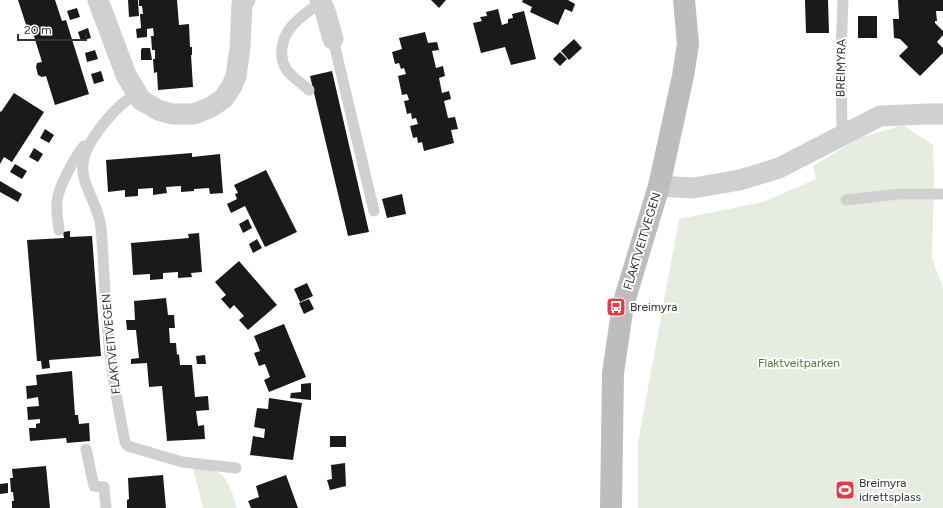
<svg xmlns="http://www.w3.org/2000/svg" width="943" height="508" font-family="Figtree,sans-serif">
<rect width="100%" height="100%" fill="#fff"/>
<g fill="#e6ecdf">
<polygon points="903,125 933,145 934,181 932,258 943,288 943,508 638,508 638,443 679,219 763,202 816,179 813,166 859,138"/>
<path d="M193,468c7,1 16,1 22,3 14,5 18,25 22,37h-34z"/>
</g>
<g fill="#1a1a1a">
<polygon points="18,0 55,0 62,21 66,20 89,94 55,105 46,76 42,77 38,75 36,67 37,63 42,62 33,33 29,34"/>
<polygon points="128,0 138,0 139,16 129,17"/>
<polygon points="139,0 177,0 179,25 189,24 190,47 192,47 192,55 191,55 193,87 158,90 157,72 154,73 153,59 155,59 155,50 152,50 151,36 154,36 153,28 147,29 147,37 137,38 136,29 141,28 140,14 143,14 142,6 139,6"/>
<polygon points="431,0 446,0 439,8"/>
<polygon points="523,0 568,0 575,4 572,12 565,9 558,25 530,12 532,7 522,2"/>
<polygon points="805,0 828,0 829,33 806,33"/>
<polygon points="898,0 943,0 943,11 936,11 937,21 935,21 935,23 943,31 943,35 937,42 943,48 943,53 920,76 899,56 908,47 900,39 894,38 893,19 899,19"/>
<polygon points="77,8 80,17 70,20 67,11"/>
<polygon points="498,9 502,25 508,23 508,19 513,18 512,14 524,11 536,59 511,65 505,47 481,53 473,23 482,21 480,17 487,16 486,12"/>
<rect x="858" y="16" width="19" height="22"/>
<polygon points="88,28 91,38 81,41 78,32"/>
<polygon points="425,32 428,43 437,42 439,50 432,51 436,68 443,66 445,76 439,78 442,93 449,91 451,99 444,101 448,118 455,117 458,129 451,130 454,143 424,151 422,142 418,143 417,137 413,138 410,126 418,124 416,118 412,119 411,113 407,114 404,101 409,100 407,94 402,95 398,76 406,74 404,68 401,69 399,63 395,64 392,52 402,49 399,38"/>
<polygon points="574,39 582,48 569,60 561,51"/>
<polygon points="142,48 150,48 152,60 141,60 141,50"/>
<polygon points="95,50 98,59 87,62 85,53"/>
<polygon points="560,52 567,59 560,66 553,59"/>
<polygon points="101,71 104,81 94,84 91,74"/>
<polygon points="332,71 369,232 348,236 310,76"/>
<polygon points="14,93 44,112 12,162 4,157 0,164 0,111 1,112"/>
<polygon points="45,129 54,135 49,143 40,138"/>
<polygon points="34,148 43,154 38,162 29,157"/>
<polygon points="192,153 192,157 220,154 223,193 210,194 209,188 194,189 194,191 181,192 181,186 166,187 167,193 153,195 153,188 138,189 138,196 125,197 125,190 108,192 106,160"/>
<polygon points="15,164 27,171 22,179 10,172"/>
<polygon points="266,170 297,232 265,247 245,206 231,213 227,204 237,199 235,194 238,193 234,185"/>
<polygon points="0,181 22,194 18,202 0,192"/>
<polygon points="402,194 406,214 387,218 382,199"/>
<polygon points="248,219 252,228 243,233 239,224"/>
<polygon points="70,231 70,237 92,236 101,356 49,360 50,368 42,369 41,361 37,361 27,240 64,238 63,232"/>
<polygon points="199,233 202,272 191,273 192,277 178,278 178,272 163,273 163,279 150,280 150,274 133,275 131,243 189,238 188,234"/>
<polygon points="257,239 262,248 253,253 249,244"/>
<polygon points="239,261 277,305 248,330 239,320 244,316 234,305 230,309 221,299 226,295 215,282"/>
<polygon points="307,283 313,296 300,302 294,289"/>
<polygon points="166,298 168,315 174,315 175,328 169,328 170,343 176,343 177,355 179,354 180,365 192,365 195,397 208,396 209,410 196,411 198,426 204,425 205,439 167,441 162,386 149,387 147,363 131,364 131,359 139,358 136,330 127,330 126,320 135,320 134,301"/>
<polygon points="309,299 314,309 304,314 299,303"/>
<polygon points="284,324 306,377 269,392 264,380 270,377 265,364 259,366 254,353 260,351 254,336"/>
<polygon points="205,355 206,364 197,364 196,356"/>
<polygon points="72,371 75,415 78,415 79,424 89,423 90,441 67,443 66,438 30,441 29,428 36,428 36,424 40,423 40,419 28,420 27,407 39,406 38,397 27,399 26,386 37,385 36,375"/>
<polygon points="311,383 311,400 290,398 291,393 301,392 301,384"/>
<polygon points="269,398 302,403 293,460 250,455 253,436 264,438 265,429 254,427 257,408 268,409"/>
<rect x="330" y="436" width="16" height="11"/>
<polygon points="345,463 346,486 330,490 327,480 332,479 331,465"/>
<polygon points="46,466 50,508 12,508 12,501 14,501 13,492 11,492 10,478 13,478 12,469"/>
<polygon points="163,475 166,508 127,508 127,500 129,499 128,478"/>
<polygon points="286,475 298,508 251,508 248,501 259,497 256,486"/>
<polygon points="8,483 8,493 0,494 0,484"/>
</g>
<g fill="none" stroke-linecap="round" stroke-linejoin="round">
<g stroke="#d0d0d0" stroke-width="11">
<polyline points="333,39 374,211"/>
<path d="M309,90c-7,-7 -17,-12 -23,-21 -8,-14 -4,-32 6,-43 8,-10 20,-17 29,-24"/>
<path d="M138,94c-19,7 -49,44 -54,64 -6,23 12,42 16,64 2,10 2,22 3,33 1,25 3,51 5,76 2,37 10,74 17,111l3,4 54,16 54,6"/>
<polyline points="842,135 841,55 843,0"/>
<polyline points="846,200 898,194 943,194"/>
<path d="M59,230c-1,-9 -3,-19 -2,-28 1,-15 18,-45 27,-56"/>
<polyline points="86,449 94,486 104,487 106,508"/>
</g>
<g stroke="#d0d0d0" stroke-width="21">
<polyline points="98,0 126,75 141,100 158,110 172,114 194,114 211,107 223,99 232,86 236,76 240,48 242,4 245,0"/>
<polyline points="320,0 325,11 333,39"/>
<polyline points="659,186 693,188 740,180 779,168 880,116 927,114 943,114"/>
</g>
<polyline stroke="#bdbdbd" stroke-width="22" points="611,508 613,373 623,305 659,186 683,76 688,44 684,0"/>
</g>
<defs>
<symbol id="bus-square" viewBox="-11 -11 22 22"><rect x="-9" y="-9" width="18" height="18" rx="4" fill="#e63946" stroke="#fff"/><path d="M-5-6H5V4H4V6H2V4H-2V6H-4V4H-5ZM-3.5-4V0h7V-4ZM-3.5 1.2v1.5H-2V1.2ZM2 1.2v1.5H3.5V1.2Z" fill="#fff"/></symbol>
<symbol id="stadium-square" viewBox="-11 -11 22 22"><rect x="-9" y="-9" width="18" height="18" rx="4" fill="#e63946" stroke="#fff"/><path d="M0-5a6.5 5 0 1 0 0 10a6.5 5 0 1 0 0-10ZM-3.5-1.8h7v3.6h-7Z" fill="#fff"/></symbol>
</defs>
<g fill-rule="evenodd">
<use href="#bus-square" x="605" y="296" width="22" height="22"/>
<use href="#stadium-square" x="834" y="479" width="22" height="22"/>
</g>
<g text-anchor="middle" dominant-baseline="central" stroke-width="4" stroke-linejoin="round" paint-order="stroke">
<g font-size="12" fill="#333" stroke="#fff">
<text transform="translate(841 68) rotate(-89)">BREIMYRA</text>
<text transform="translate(642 241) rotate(-73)">FLAKTVEITVEGEN</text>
<text transform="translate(111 344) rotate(-96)">FLAKTVEITVEGEN</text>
</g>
<g font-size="12" fill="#333" stroke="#fff" text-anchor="start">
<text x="630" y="307">Breimyra</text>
<text x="859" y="483">Breimyra<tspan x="859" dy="14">idrettsplass</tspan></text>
</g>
<g font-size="12" fill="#56703f" stroke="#fff">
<text x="799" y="363">Flaktveitparken</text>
</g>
</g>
<path d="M18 34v6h68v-6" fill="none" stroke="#333333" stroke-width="2"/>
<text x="24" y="34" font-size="12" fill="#333333" stroke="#ffffff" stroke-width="3" paint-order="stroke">20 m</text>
</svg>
